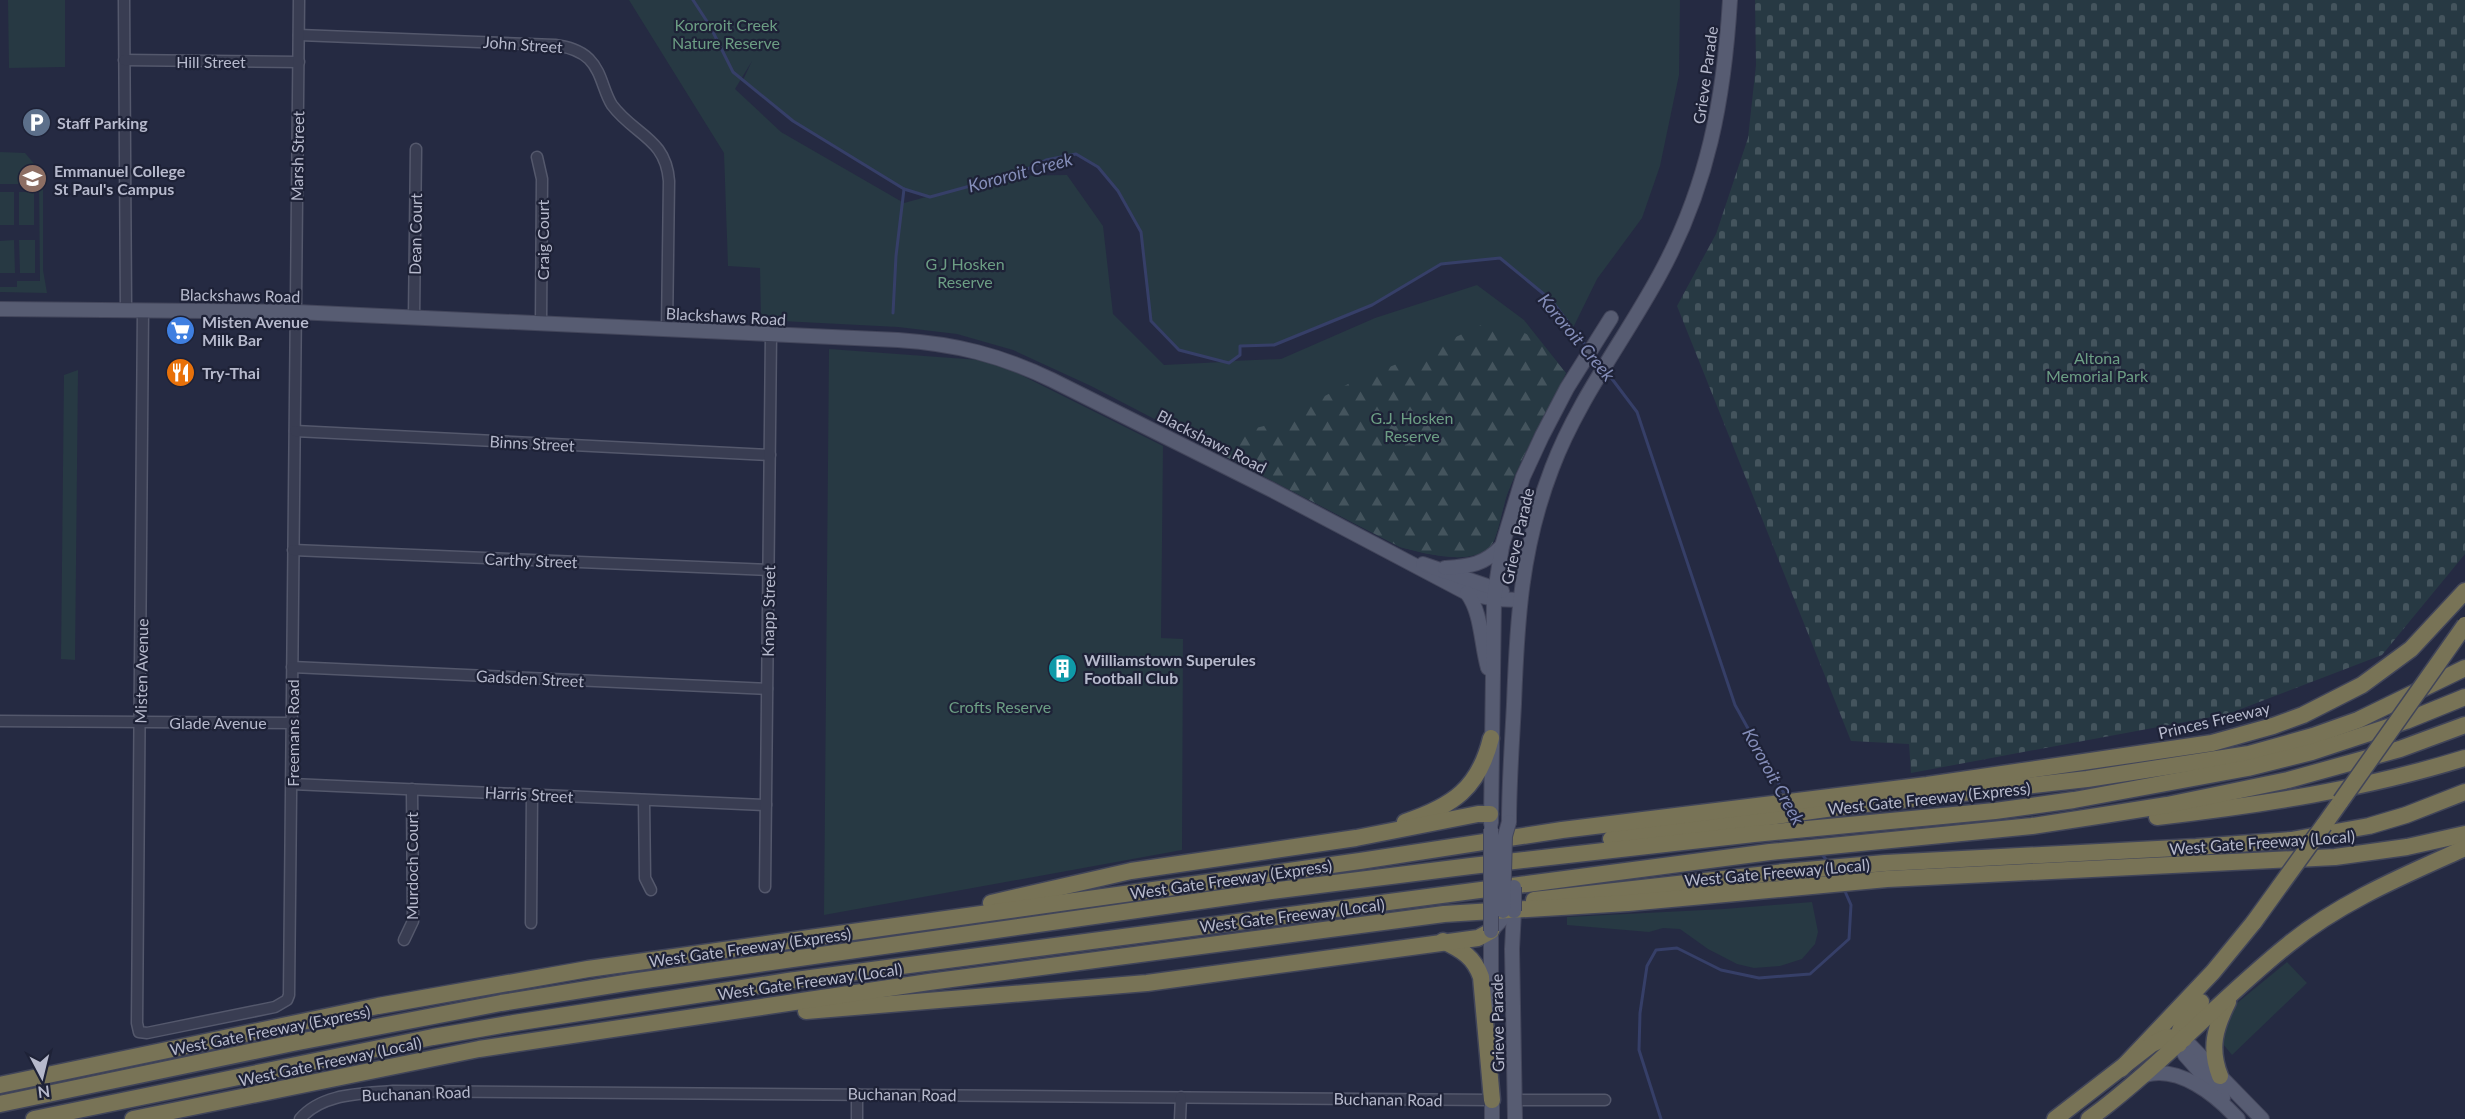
<svg xmlns="http://www.w3.org/2000/svg" width="2465" height="1119" font-family="Lato,sans-serif">
<defs>
<pattern id="forest-firs" width="22" height="20" patternUnits="userSpaceOnUse" patternTransform="scale(1.5)"><rect width="22" height="20" fill="#273943"/><path d="M5 1l3.5 6h-7zM16 11l3.5 6h-7z" fill="#44545d"/></pattern>
<pattern id="cemetery-stones" width="16" height="16" patternUnits="userSpaceOnUse" patternTransform="scale(1.5)"><rect width="16" height="16" fill="#273943"/><path d="M2 7V4a2 2 0 0 1 4 0v3zM10 15v-3a2 2 0 0 1 4 0v3z" fill="#44545d"/></pattern>
</defs>
<rect width="100%" height="100%" fill="#252a42"/>
<g fill="#273943" fill-rule="evenodd">
<polygon points="8,0 65,0 65,67 9,68"/>
<path d="M629,0h1051l-1,75 -19,91 -18,52 -45,61 -24,49 -22,-28 -51,-42 -59,6 -69,41 -98,40 -34,1v9l-8,6 49,-2 94,-41 102,-33 47,35 42,53c-20,39 -42,78 -58,119 -5,12 -10,44 -16,52 -18,24 -69,9 -92,3l-309,-161 -78,-36 -56,-16 -59,-7 -137,-7 -1,-52 -32,-2 -4,-113zM752,61l-9,19 50,42 111,67 22,8 -22,6 -123,-71 -46,-43zM1076,154l22,13 20,24 23,41 10,89 28,29 43,12 -58,3 -51,-51 -10,-88 -36,-51 -59,1 38,-15z"/>
<polygon points="0,152 25,153 36,166 43,187 43,270 47,293 0,292 0,287 17,287 17,281 40,281 39,184 0,184"/>
<rect x="0" y="192" width="14" height="33"/>
<rect x="19" y="192" width="15" height="33"/>
<polygon points="14,240 15,273 0,273 0,241"/>
<polygon points="19,240 35,240 35,273 20,273"/>
<polygon points="829,349 993,361 1163,446 1161,638 1183,639 1182,850 824,915"/>
<polygon points="78,370 75,660 61,659 64,375"/>
<polygon points="1812,902 1818,932 1815,944 1802,959 1780,966 1754,968 1737,964 1708,949 1680,929 1663,928 1649,932 1567,925 1567,917 1724,909"/>
<polygon points="2287,962 2307,983 2232,1055 2218,1038 2231,1008"/>
</g>
<path fill="url(#forest-firs)" d="M1481,325c48,2 56,12 85,48 -20,39 -42,78 -58,119 -5,12 -10,44 -16,52 -18,24 -69,9 -92,3l-193,-100 20,-12 37,-9 14,-6 72,-37 64,-26z"/>
<polygon fill="url(#cemetery-stones)" points="1755,0 2465,0 2465,554 2382,655 2228,714 1911,773 1909,744 1851,741 1677,306 1716,234 1748,138 1756,65"/>
<g fill="none" stroke-linecap="round" stroke-linejoin="round">
<g stroke="#363f68" stroke-width="3">
<polyline points="693,0 710,26 733,72 793,121 904,189 930,197 1021,172 1046,160 1076,154 1098,167 1118,191 1141,232 1151,321 1179,350 1229,363 1240,355 1240,346 1274,345 1372,305 1441,264 1500,258 1551,300 1587,347"/>
<polyline points="893,313 896,256 904,189"/>
<polyline points="1593,354 1602,365"/>
<polyline points="1606,371 1637,412 1735,705 1785,795"/>
<polyline points="1820,852 1829,863"/>
<polyline points="1661,1119 1639,1050 1640,1013 1647,966 1656,950 1677,948 1721,970 1759,978 1810,974 1849,939 1851,905 1844,889"/>
</g>
<defs>
<g id="minor">
<polyline points="124,0 126,310"/>
<path d="M299,35l256,10c13,2 25,5 34,14 13,13 14,32 23,46 22,30 54,33 57,76l-2,149"/>
<polyline points="124,60 299,62"/>
<polyline points="537,157 542,179 541,324"/>
<polyline points="143,310 137,1023 139,1032 147,1033 275,1007 287,1000 289,995 299,0"/>
<polyline points="414,318 416,149"/>
<polyline points="295,431 770,455"/>
<polyline points="293,550 769,570"/>
<polyline points="292,667 767,689"/>
<polyline points="0,721 292,723"/>
<polyline points="292,784 766,805"/>
<polyline points="644,800 645,878 651,890"/>
<polyline points="765,887 771,334"/>
<polyline points="531,923 532,795"/>
<polyline points="404,940 413,921 412,789"/>
<polyline points="857,1094 857,1119"/>
<polyline points="1515,1100 1605,1100"/>
<path d="M300,1119c22,-26 61,-25 93,-28l1099,9"/>
<polyline points="1180,1119 1181,1097"/>
</g>
<g id="major">
<path d="M0,309l296,3 602,28c58,4 102,15 154,40l218,109 197,104 27,6 25,1"/>
<polyline points="1423,564 1502,591"/>
<path d="M1445,568c25,-2 39,-3 57,-22"/>
<path d="M1467,593c15,20 14,51 21,75"/>
<path d="M1509,822c0,-39 3,-78 5,-118 3,-83 7,-156 38,-236 26,-69 73,-129 108,-194 48,-88 64,-175 70,-274"/>
<polyline points="1491,823 1494,599 1502,546 1523,477 1542,436 1567,388 1611,318"/>
<polyline points="1514,911 1512,949 1515,1119"/>
<polyline points="1491,1015 1491,931 1501,920 1503,911"/>
<polyline points="2184,1039 2262,1119"/>
<polyline points="2179,1044 2185,1055 2223,1098"/>
<path d="M2145,1075c34,-10 71,20 93,44"/>
<polyline points="1492,1091 1492,1119"/>
</g>
<g id="highway">
<path d="M2157,817c104,-12 208,-28 308,-59"/>
<path d="M1405,822c48,-16 74,-34 86,-84"/>
<polyline points="2324,825 2341,801"/>
<polyline points="1611,839 1848,806 2087,779 2249,754 2313,736 2358,720 2465,668"/>
<polyline points="1534,900 1784,872 1885,863 2196,847 2291,840 2369,826 2406,815 2465,792"/>
<polyline points="991,903 1131,871 1356,838 1478,814 1490,814"/>
<path d="M1443,941c19,9 31,16 38,36l11,123"/>
<polyline points="806,1011 1147,983 1478,938 1491,931"/>
<path d="M2179,1044c-3,-18 11,-30 22,-42"/>
<polyline points="2121,1069 2213,972 2254,922"/>
<path d="M2220,1076c-11,-28 -5,-48 8,-74"/>
<polyline points="0,1085 378,1006 588,969 1360,861 1562,830 1927,785 2212,743 2273,726 2303,715 2362,685 2411,649 2465,591"/>
<polyline points="0,1104 293,1043 501,1003 631,982 1271,891 1471,866 1754,834 1995,811 2074,800 2248,768 2312,752 2406,721 2465,697"/>
<polyline points="34,1119 433,1037 514,1023 788,981 1770,852 2032,826 2104,815 2167,805 2288,780 2400,749 2465,725"/>
<polyline points="133,1119 479,1049 929,982 1444,914 1628,903 1887,879 2335,857 2407,847 2465,834"/>
<polyline points="2055,1119 2152,1044 2167,1037 2184,1039"/>
<path d="M2089,1119c72,-53 130,-119 200,-175 51,-42 116,-69 176,-96"/>
</g>
</defs>
<use href="#minor" stroke="#54586c" stroke-width="13"/>
<use href="#major" stroke="#43465b" stroke-width="16"/>
<use href="#highway" stroke="#414559" stroke-width="19"/>
<use href="#minor" stroke="#393d52" stroke-width="10"/>
<use href="#major" stroke="#575c72" stroke-width="14"/>
<use href="#highway" stroke="#787356" stroke-width="16"/>
<defs>
<g id="major-bridge">
<polyline points="1514,887 1514,911"/>
<polyline points="1503,911 1505,836 1509,822"/>
<polyline points="1491,931 1491,829"/>
</g>
<g id="highway-bridge">
<polyline points="2341,801 2465,625"/>
<polyline points="2254,922 2324,825"/>
</g>
</defs>
<use href="#major-bridge" stroke="#43465b" stroke-width="16" stroke-linecap="butt"/>
<use href="#highway-bridge" stroke="#414559" stroke-width="19" stroke-linecap="butt"/>
<use href="#major-bridge" stroke="#575c72" stroke-width="14"/>
<use href="#highway-bridge" stroke="#787356" stroke-width="16"/>
</g>
<defs>
<symbol id="parking-disc" viewBox="-11 -11 22 22"><circle r="9.5" fill="#5c6f8a" stroke="#1e2237"/><path d="M-3.5-5.5H1a3.5 3.5 0 0 1 0 7H-1V5.5H-3.5ZM-1-3.4V-.6H.8a1.4 1.4 0 0 0 0-2.8Z" fill="#fff"/></symbol>
<symbol id="school-disc" viewBox="-11 -11 22 22"><circle r="9.5" fill="#8d6e63" stroke="#1e2237"/><path d="M0-5L7-2L0 1L-7-2ZM-4 1L0 2.5L4 1V4Q0 6-4 4Z" fill="#fff"/></symbol>
<symbol id="supermarket-disc" viewBox="-11 -11 22 22"><circle r="9.5" fill="#3f7fe0" stroke="#1e2237"/><path d="M-6-5.5h2.5l.6 2H6L4.5 2H-2.5L-4.4-4H-6ZM-1.5 3.2a1.3 1.3 0 1 0 .1 0ZM3 3.2a1.3 1.3 0 1 0 .1 0Z" fill="#fff"/></symbol>
<symbol id="restaurant-disc" viewBox="-11 -11 22 22"><circle r="9.5" fill="#e8710a" stroke="#1e2237"/><path d="M-5-6h1v4h1v-4h1v4h1v-4h1v5L-1.5 .5V6h-2V.5L-5-1ZM5-6V6H3V1.5H1.5Q1.5-4 5-6Z" fill="#fff"/></symbol>
<symbol id="building-disc" viewBox="-11 -11 22 22"><circle r="9.5" fill="#0f9aa8" stroke="#1e2237"/><path d="M-4-6H4V6H1V3H-1V6H-4ZM-2.5-4.3h1.7v1.8h-1.7ZM.8-4.3h1.7v1.8H.8ZM-2.5-1h1.7V.8h-1.7ZM.8-1h1.7V.8H.8Z" fill="#fff"/></symbol>
</defs>
<g fill-rule="evenodd">
<use href="#parking-disc" x="20" y="106" width="33" height="33"/>
<use href="#school-disc" x="16" y="162" width="33" height="33"/>
<use href="#supermarket-disc" x="164" y="314" width="33" height="33"/>
<use href="#restaurant-disc" x="164" y="356" width="33" height="33"/>
<use href="#building-disc" x="1046" y="652" width="33" height="33"/>
</g>
<g text-anchor="middle" dominant-baseline="central" stroke-width="4.5" stroke-linejoin="round" paint-order="stroke">
<g font-size="16" fill="#6c9e84" stroke="#1e2237">
<text x="726" y="24">Kororoit Creek<tspan x="726" dy="18">Nature Reserve</tspan></text>
<text x="965" y="263">G J Hosken<tspan x="965" dy="18">Reserve</tspan></text>
<text x="2097" y="357">Altona<tspan x="2097" dy="18">Memorial Park</tspan></text>
<text x="1412" y="417">G.J. Hosken<tspan x="1412" dy="18">Reserve</tspan></text>
<text x="1000" y="706">Crofts Reserve</text>
</g>
<g font-size="16" fill="#b6b9cc" stroke="#1e2237">
<text transform="translate(523 44) rotate(4)">John Street</text>
<text x="211" y="61">Hill Street</text>
<text transform="translate(1705 75) rotate(-82)">Grieve Parade</text>
<text transform="translate(297 156) rotate(-89)">Marsh Street</text>
<text transform="translate(415 234) rotate(-89)">Dean Court</text>
<text transform="translate(542 240) rotate(-90)">Craig Court</text>
<text transform="translate(240 295) rotate(1)">Blackshaws Road</text>
<text transform="translate(726 316) rotate(3)">Blackshaws Road</text>
<text transform="translate(1212 441) rotate(27)">Blackshaws Road</text>
<text transform="translate(532 443) rotate(3)">Binns Street</text>
<text transform="translate(1517 536) rotate(-77)">Grieve Parade</text>
<text transform="translate(531 560) rotate(2)">Carthy Street</text>
<text transform="translate(768 611) rotate(-89)">Knapp Street</text>
<text transform="translate(141 671) rotate(-89)">Misten Avenue</text>
<text transform="translate(530 678) rotate(3)">Gadsden Street</text>
<text transform="translate(2214 720) rotate(-13)">Princes Freeway</text>
<text x="218" y="722">Glade Avenue</text>
<text transform="translate(292 733) rotate(-90)">Freemans Road</text>
<text transform="translate(529 794) rotate(3)">Harris Street</text>
<text transform="translate(1929 798) rotate(-6)">West Gate Freeway (Express)</text>
<text transform="translate(2262 842) rotate(-4)">West Gate Freeway (Local)</text>
<text transform="translate(411 866) rotate(-90)">Murdoch Court</text>
<text transform="translate(1777 872) rotate(-5)">West Gate Freeway (Local)</text>
<text transform="translate(1231 879) rotate(-8)">West Gate Freeway (Express)</text>
<text transform="translate(1292 915) rotate(-7)">West Gate Freeway (Local)</text>
<text transform="translate(750 947) rotate(-8)">West Gate Freeway (Express)</text>
<text transform="translate(810 981) rotate(-8)">West Gate Freeway (Local)</text>
<text transform="translate(1497 1023) rotate(-91)">Grieve Parade</text>
<text transform="translate(270 1030) rotate(-11)">West Gate Freeway (Express)</text>
<text transform="translate(330 1061) rotate(-12)">West Gate Freeway (Local)</text>
<text transform="translate(416 1093) rotate(-2)">Buchanan Road</text>
<text transform="translate(902 1094) rotate(1)">Buchanan Road</text>
<text transform="translate(1388 1099) rotate(1)">Buchanan Road</text>
</g>
<g font-size="16" font-weight="bold" fill="#b6b9cc" stroke="#1e2237" text-anchor="start">
<text x="57" y="122">Staff Parking</text>
<text x="54" y="170">Emmanuel College<tspan x="54" dy="18">St Paul's Campus</tspan></text>
<text x="202" y="321">Misten Avenue<tspan x="202" dy="18">Milk Bar</tspan></text>
<text x="202" y="372">Try-Thai</text>
<text x="1084" y="659">Williamstown Superules<tspan x="1084" dy="18">Football Club</tspan></text>
</g>
<g font-size="18" font-style="italic" fill="#848db8" stroke="#1e2237">
<text transform="translate(1020 172) rotate(-15)">Kororoit Creek</text>
<text transform="translate(1577 337) rotate(50)">Kororoit Creek</text>
<text transform="translate(1774 776) rotate(61)">Kororoit Creek</text>
</g>
</g>
<g transform="translate(42 1077) rotate(173)" stroke="#1e2237" stroke-width="4.5" paint-order="stroke">
<path d="M0-4.5L10 22L0 15L-10 22Z" fill="#b6b9cc"/>
<text y="-9" font-size="16" font-weight="bold" text-anchor="middle" fill="#b6b9cc">N</text>
</g>
</svg>
